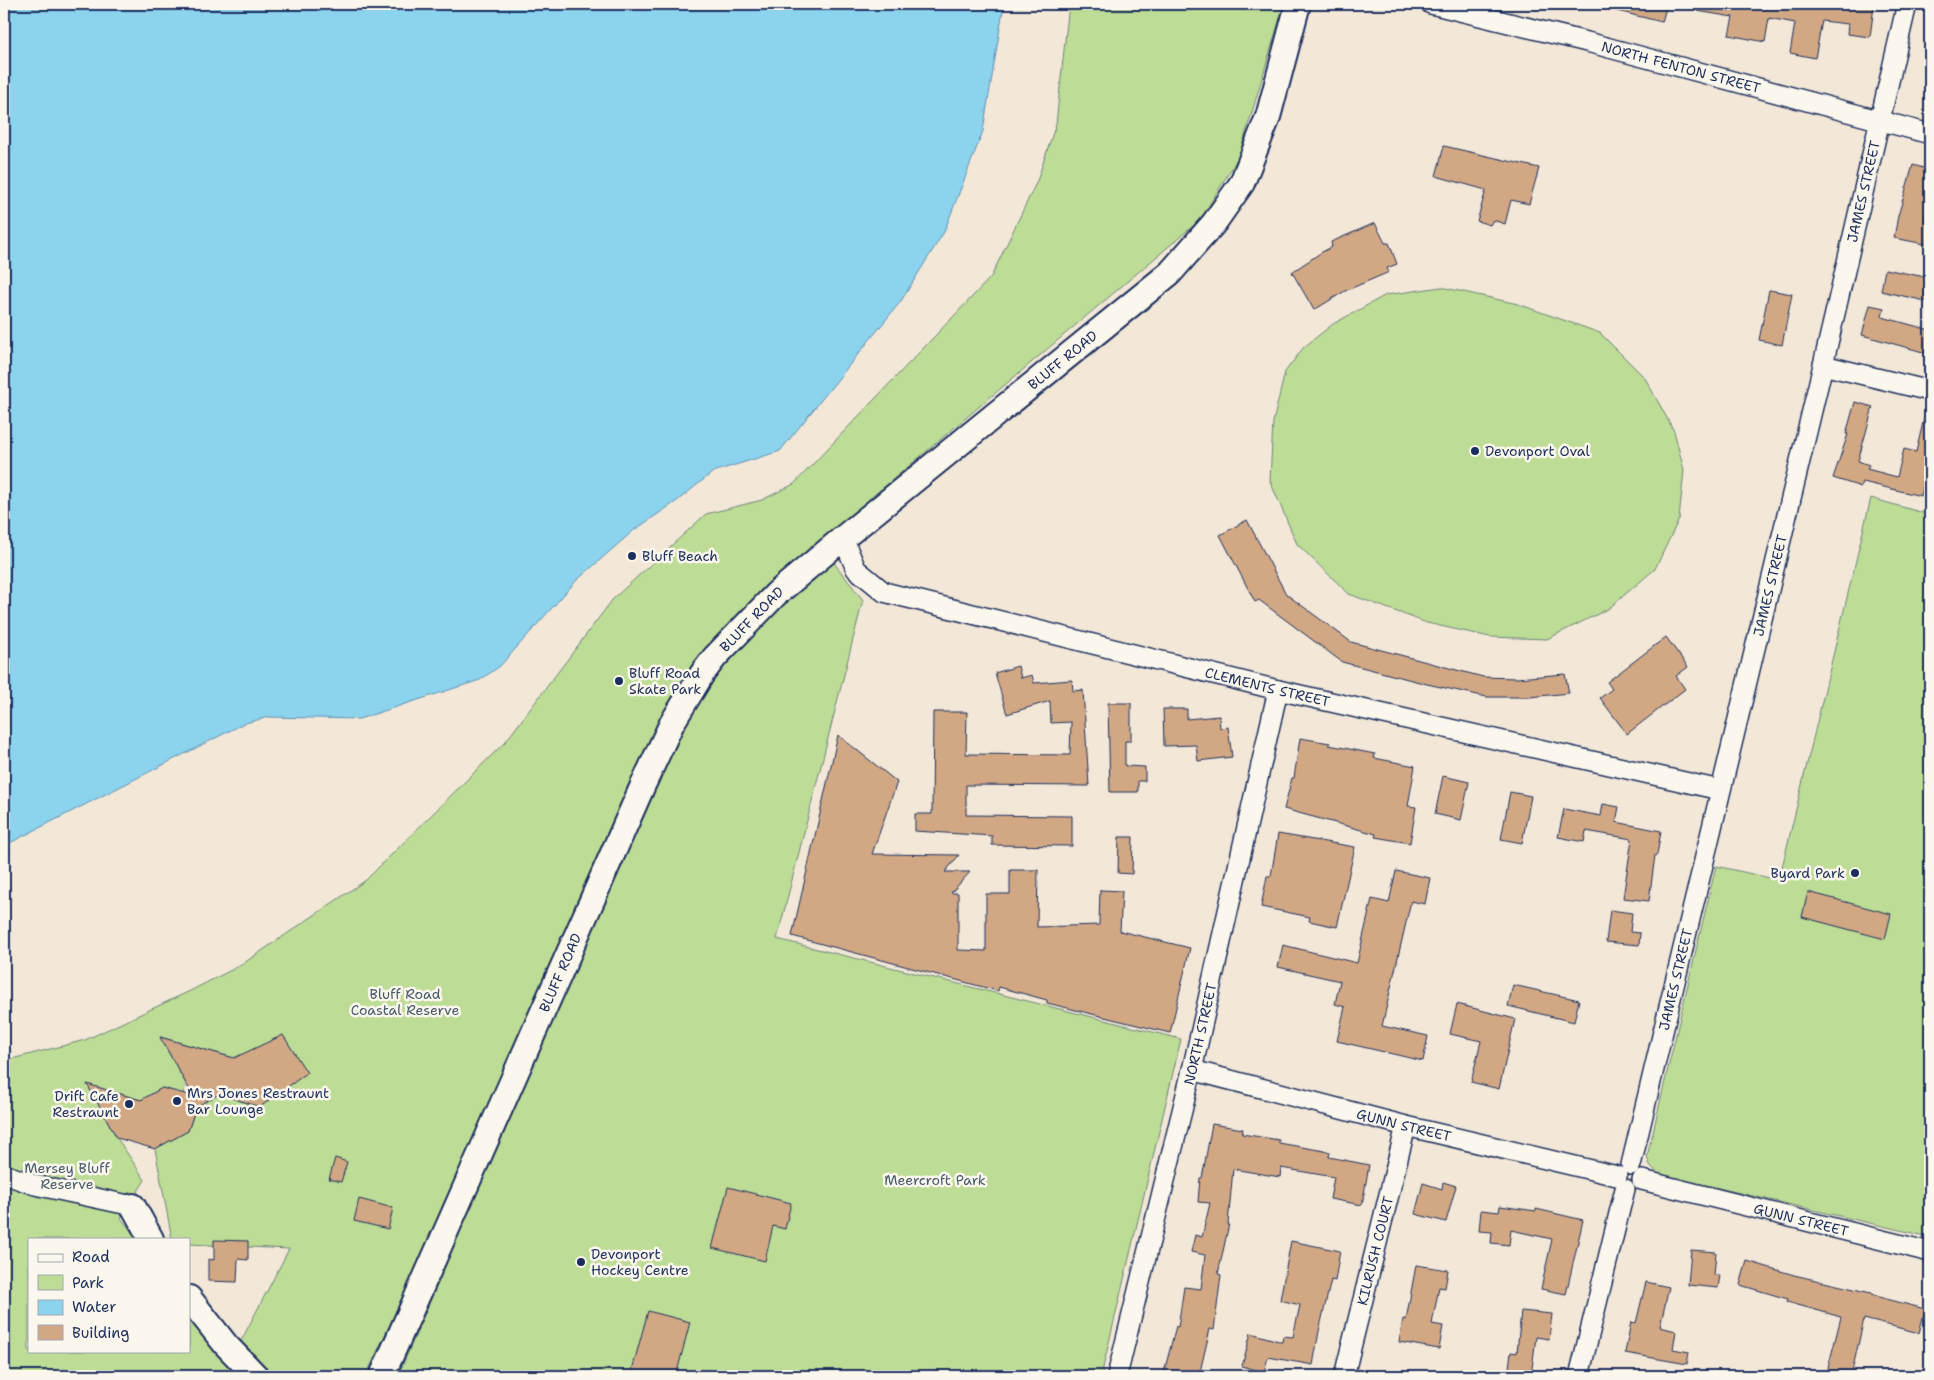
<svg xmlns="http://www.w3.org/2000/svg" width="1934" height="1380" font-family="'Shantell Sans',sans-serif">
<rect width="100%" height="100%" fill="#f3e7d7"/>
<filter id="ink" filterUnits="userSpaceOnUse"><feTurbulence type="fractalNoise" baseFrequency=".02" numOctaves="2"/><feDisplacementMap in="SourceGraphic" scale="10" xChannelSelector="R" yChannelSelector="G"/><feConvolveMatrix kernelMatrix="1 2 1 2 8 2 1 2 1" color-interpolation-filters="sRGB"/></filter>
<g filter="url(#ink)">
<g fill="#bddc95" stroke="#6c867a">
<polygon points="1069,4 1284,4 1239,156 1200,220 819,542 697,660 366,1376 278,1376 271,1372 241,1341 289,1249 189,1244 189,1239 172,1239 155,1149 188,1131 196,1107 234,1058 160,1037 186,1084 183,1094 162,1088 141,1100 88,1085 117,1138 145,1180 121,1218 137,1239 29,1239 29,1351 189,1351 189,1307 242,1376 4,1376 4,1061 85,1040 190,991 241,965 366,880 506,741 613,599 706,514 762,500 794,484 991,277 1037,181 1056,124"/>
<polygon points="1441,287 1518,304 1600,333 1645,378 1674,431 1684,470 1679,519 1655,569 1608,609 1547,639 1490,637 1427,623 1349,594 1297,544 1270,481 1273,422 1285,372 1304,347 1333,324 1386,295"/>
<polygon points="1871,498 1930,515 1930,1237 1658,1174 1650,1165 1647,1157 1716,866 1779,880"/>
<polygon points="831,559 863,600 777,939 1181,1039 1101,1376 398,1376 533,1061 702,677"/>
</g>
<polygon fill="#8cd3ed" stroke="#5f91b4" points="4,4 1004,4 983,131 944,232 901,301 780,451 713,472 677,501 633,531 576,581 500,666 480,680 359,719 269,717 245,723 4,846"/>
<g fill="#d2a884" stroke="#1b2f5e">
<polygon points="1610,4 1667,4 1662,22 1609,9"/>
<polygon points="1697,4 1853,4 1874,6 1870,37 1847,34 1848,24 1822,21 1815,58 1790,53 1795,23 1769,18 1765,42 1729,35 1733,17 1697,11"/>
<polygon points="1444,146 1539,168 1529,204 1511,200 1505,224 1493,220 1490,225 1477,221 1486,190 1436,176"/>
<polygon points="1913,165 1930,170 1930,199 1924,221 1930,222 1930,245 1894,238 1898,216"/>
<polygon points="1375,223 1385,243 1389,243 1397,264 1387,268 1389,272 1345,291 1314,310 1292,272 1322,252 1332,247 1331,242"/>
<polygon points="1885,269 1930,278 1930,302 1881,291"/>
<polygon points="1769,290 1792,294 1782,345 1759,340"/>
<polygon points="1870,305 1884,308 1882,317 1930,330 1930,354 1862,335"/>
<polygon points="1855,402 1873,407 1858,461 1869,465 1867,469 1897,477 1904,449 1916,452 1925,414 1930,414 1930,458 1921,496 1863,482 1861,487 1833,478 1848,434 1846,434"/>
<polygon points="1247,520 1286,594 1351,642 1483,677 1517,678 1565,674 1569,693 1530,697 1487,697 1427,684 1342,662 1259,600 1255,602 1220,535"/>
<polygon points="1666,637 1688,667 1676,676 1685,689 1627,734 1600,698 1612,689 1607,682"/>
<polygon points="1018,666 1021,678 1032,675 1034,683 1072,680 1073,691 1083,690 1089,786 966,785 966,815 1072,816 1072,846 992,845 992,836 915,831 915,814 932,814 933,712 967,712 966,754 1070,755 1071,722 1051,723 1050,701 1007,714 995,673"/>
<polygon points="1108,703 1131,703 1131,741 1125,741 1125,766 1145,767 1145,781 1138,781 1138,792 1110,792"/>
<polygon points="1163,709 1187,709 1187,719 1219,716 1220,728 1228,727 1232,757 1198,761 1196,745 1164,746"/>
<polygon points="838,735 897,782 872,854 959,855 945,872 970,872 951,893 958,893 958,950 986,951 986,894 1010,894 1010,870 1038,870 1037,927 1099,925 1100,890 1122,891 1120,931 1190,948 1170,1033 1047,1003 1047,1000 999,987 998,991 792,936"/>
<polygon points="1300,738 1330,743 1329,745 1375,754 1374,758 1415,766 1408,806 1416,807 1410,843 1375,837 1376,834 1284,809 1292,778 1294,778"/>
<polygon points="1443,776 1469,782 1461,820 1435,814"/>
<polygon points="1510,792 1531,796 1522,843 1501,839"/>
<polygon points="1603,804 1619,807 1616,822 1661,831 1657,855 1655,855 1649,901 1623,898 1632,839 1586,831 1584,842 1558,837 1564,809 1601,816"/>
<polygon points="1278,834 1355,847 1337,927 1309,921 1310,917 1261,907 1267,876 1271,876"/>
<polygon points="1119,837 1133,837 1132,874 1118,873"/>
<polygon points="1396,871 1430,878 1425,904 1411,901 1382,1026 1428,1036 1423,1061 1337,1041 1345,1007 1335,1004 1340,981 1278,967 1283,945 1357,963 1372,899 1389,903"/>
<polygon points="1808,892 1891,914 1885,939 1802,917"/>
<polygon points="1610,910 1632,913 1630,932 1640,933 1639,945 1606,942"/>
<polygon points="1513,985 1579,1000 1574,1022 1508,1006"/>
<polygon points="1457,1004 1515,1019 1499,1089 1471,1082 1481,1041 1450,1034"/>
<polygon points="283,1035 307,1073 260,1107 219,1094 196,1107 188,1131 155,1149 117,1138 87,1084 141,1100 162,1088 193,1096 160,1037 234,1058"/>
<polygon points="1212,1124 1243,1129 1242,1134 1279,1140 1279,1143 1330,1152 1329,1157 1369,1165 1362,1205 1330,1199 1334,1177 1281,1168 1280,1177 1233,1169 1228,1224 1229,1224 1218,1274 1221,1275 1214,1330 1210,1329 1199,1376 1163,1376 1176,1326 1178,1327 1184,1287 1201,1289 1205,1255 1191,1252 1195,1235 1202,1237 1210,1203 1198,1202 1200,1178 1202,1178"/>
<polygon points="335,1158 347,1162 341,1182 329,1179"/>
<polygon points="1443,1182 1456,1186 1446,1222 1415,1214 1423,1183 1442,1189"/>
<polygon points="728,1187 791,1203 785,1229 773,1226 765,1261 712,1248"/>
<polygon points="359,1199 393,1208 388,1229 354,1221"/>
<polygon points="1500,1206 1536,1211 1536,1209 1583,1220 1566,1294 1541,1289 1552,1239 1511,1230 1509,1245 1491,1243 1492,1232 1479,1231 1481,1210 1499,1212"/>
<polygon points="214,1240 248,1241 248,1260 238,1259 237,1282 208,1281 208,1259 214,1260"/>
<polygon points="1291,1241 1340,1251 1335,1281 1331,1280 1319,1331 1313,1365 1268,1357 1264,1372 1242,1366 1251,1333 1282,1342 1283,1336 1293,1337 1300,1305 1280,1300"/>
<polygon points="1691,1250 1716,1252 1714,1275 1720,1275 1718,1288 1688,1285"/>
<polygon points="1747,1261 1794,1275 1871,1293 1871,1295 1925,1309 1919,1333 1864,1319 1851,1376 1826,1376 1841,1317 1787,1302 1788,1299 1740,1285"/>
<polygon points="1416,1265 1448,1270 1445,1288 1439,1287 1432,1324 1443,1326 1439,1349 1399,1342 1403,1319 1406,1320"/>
<polygon points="1646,1282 1669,1287 1660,1327 1676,1331 1673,1349 1689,1352 1687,1364 1625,1353 1631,1322 1636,1323"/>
<polygon points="648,1311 690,1322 676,1376 640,1376 631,1374"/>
<polygon points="1521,1311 1552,1314 1549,1339 1536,1337 1531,1376 1508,1376 1511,1352 1517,1353"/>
</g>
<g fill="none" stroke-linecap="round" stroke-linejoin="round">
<defs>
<g id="minor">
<path id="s1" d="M1431,4l156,38 343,92"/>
<polyline points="1823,365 1930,391"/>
<path id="s2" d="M843,538l13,31 28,23 394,98 442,100"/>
<path id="s3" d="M1192,1070l214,56 211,50"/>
<path id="s4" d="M1631,1165l192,-800 84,-361"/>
<polyline points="4,1174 35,1185 133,1206"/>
<path id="s5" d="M1642,1180l288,72"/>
<path id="s6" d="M1117,1376l75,-306 86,-380"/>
<path id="s7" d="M1344,1376l62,-250"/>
<polyline points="1579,1376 1625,1189"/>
</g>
<g id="tertiary">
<polyline points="133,1206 151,1239"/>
<polyline points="189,1298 226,1345 256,1376"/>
<path id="s8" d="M382,1376l261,-591 29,-62 30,-49 13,-17 61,-63 67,-56 327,-265 44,-50 28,-40 26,-66 30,-113"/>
</g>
</defs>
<use href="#minor" stroke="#1b2f5e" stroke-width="22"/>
<use href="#tertiary" stroke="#1b2f5e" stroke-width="28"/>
<use href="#minor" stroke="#fbf7ec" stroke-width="19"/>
<use href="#tertiary" stroke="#fbf7ec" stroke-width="24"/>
</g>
</g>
<g fill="#1b2f5e" stroke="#fbf7ec" stroke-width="2">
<circle cx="1475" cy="451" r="5"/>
<circle cx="632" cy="556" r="5"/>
<circle cx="619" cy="681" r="5"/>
<circle cx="1855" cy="873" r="5"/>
<circle cx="177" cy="1101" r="5"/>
<circle cx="129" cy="1104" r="5"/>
<circle cx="581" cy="1262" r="5"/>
</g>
<g text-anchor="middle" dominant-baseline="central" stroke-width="5" stroke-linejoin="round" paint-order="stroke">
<g font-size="14" fill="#1b2f5e" stroke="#fbf7ec">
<text stroke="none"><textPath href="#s1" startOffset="258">NORTH FENTON STREET</textPath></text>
<text stroke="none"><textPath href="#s4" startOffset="1001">JAMES STREET</textPath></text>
<text stroke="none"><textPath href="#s8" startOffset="1251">BLUFF ROAD</textPath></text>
<text stroke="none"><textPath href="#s4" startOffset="596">JAMES STREET</textPath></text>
<text stroke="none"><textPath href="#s8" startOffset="846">BLUFF ROAD</textPath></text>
<text stroke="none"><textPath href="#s2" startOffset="465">CLEMENTS STREET</textPath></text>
<text stroke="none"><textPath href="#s8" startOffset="441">BLUFF ROAD</textPath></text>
<text stroke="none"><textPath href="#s4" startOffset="191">JAMES STREET</textPath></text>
<text stroke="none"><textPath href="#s6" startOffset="352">NORTH STREET</textPath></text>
<text stroke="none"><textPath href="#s3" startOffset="219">GUNN STREET</textPath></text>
<text stroke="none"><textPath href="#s5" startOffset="164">GUNN STREET</textPath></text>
<text stroke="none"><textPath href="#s7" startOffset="129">KILRUSH COURT</textPath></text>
</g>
<g font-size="14" fill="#1b2f5e" stroke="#fbf7ec" text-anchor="start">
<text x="1485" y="451">Devonport Oval</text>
<text x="642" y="556">Bluff Beach</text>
<text x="629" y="673">Bluff Road<tspan x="629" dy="16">Skate Park</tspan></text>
<text x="1845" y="873" text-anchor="end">Byard Park</text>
<text x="187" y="1093">Mrs Jones Restraunt<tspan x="187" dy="16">Bar Lounge</tspan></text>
<text x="119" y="1096" text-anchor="end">Drift Cafe<tspan x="119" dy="16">Restraunt</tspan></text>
<text x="591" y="1254">Devonport<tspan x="591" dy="16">Hockey Centre</tspan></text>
</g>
<g font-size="14" fill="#445a6c" stroke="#fbf7ec">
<text x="405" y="994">Bluff Road<tspan x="405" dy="16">Coastal Reserve</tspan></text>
<text x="67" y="1168">Mersey Bluff<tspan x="67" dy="16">Reserve</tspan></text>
<text x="935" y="1180">Meercroft Park</text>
</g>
</g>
<rect width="1934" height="1380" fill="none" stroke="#fbf7ec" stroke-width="20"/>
<rect x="10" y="10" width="1914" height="1360" fill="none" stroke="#1b2f5e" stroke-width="2" filter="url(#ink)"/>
<rect x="28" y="1238" width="162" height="115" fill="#fbf7ec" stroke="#a1a7b3"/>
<rect x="38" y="1254" width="25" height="8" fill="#fbf7ec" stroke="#a1a7b3"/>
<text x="72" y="1262" font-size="15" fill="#1b2f5e">Road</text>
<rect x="38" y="1275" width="25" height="15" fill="#bddc95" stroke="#a1a7b3"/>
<text x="72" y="1288" font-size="15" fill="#1b2f5e">Park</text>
<rect x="38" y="1300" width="25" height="15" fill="#8cd3ed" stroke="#a1a7b3"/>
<text x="72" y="1312" font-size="15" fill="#1b2f5e">Water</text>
<rect x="38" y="1325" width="25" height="15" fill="#d2a884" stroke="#a1a7b3"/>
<text x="72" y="1338" font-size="15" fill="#1b2f5e">Building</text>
</svg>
